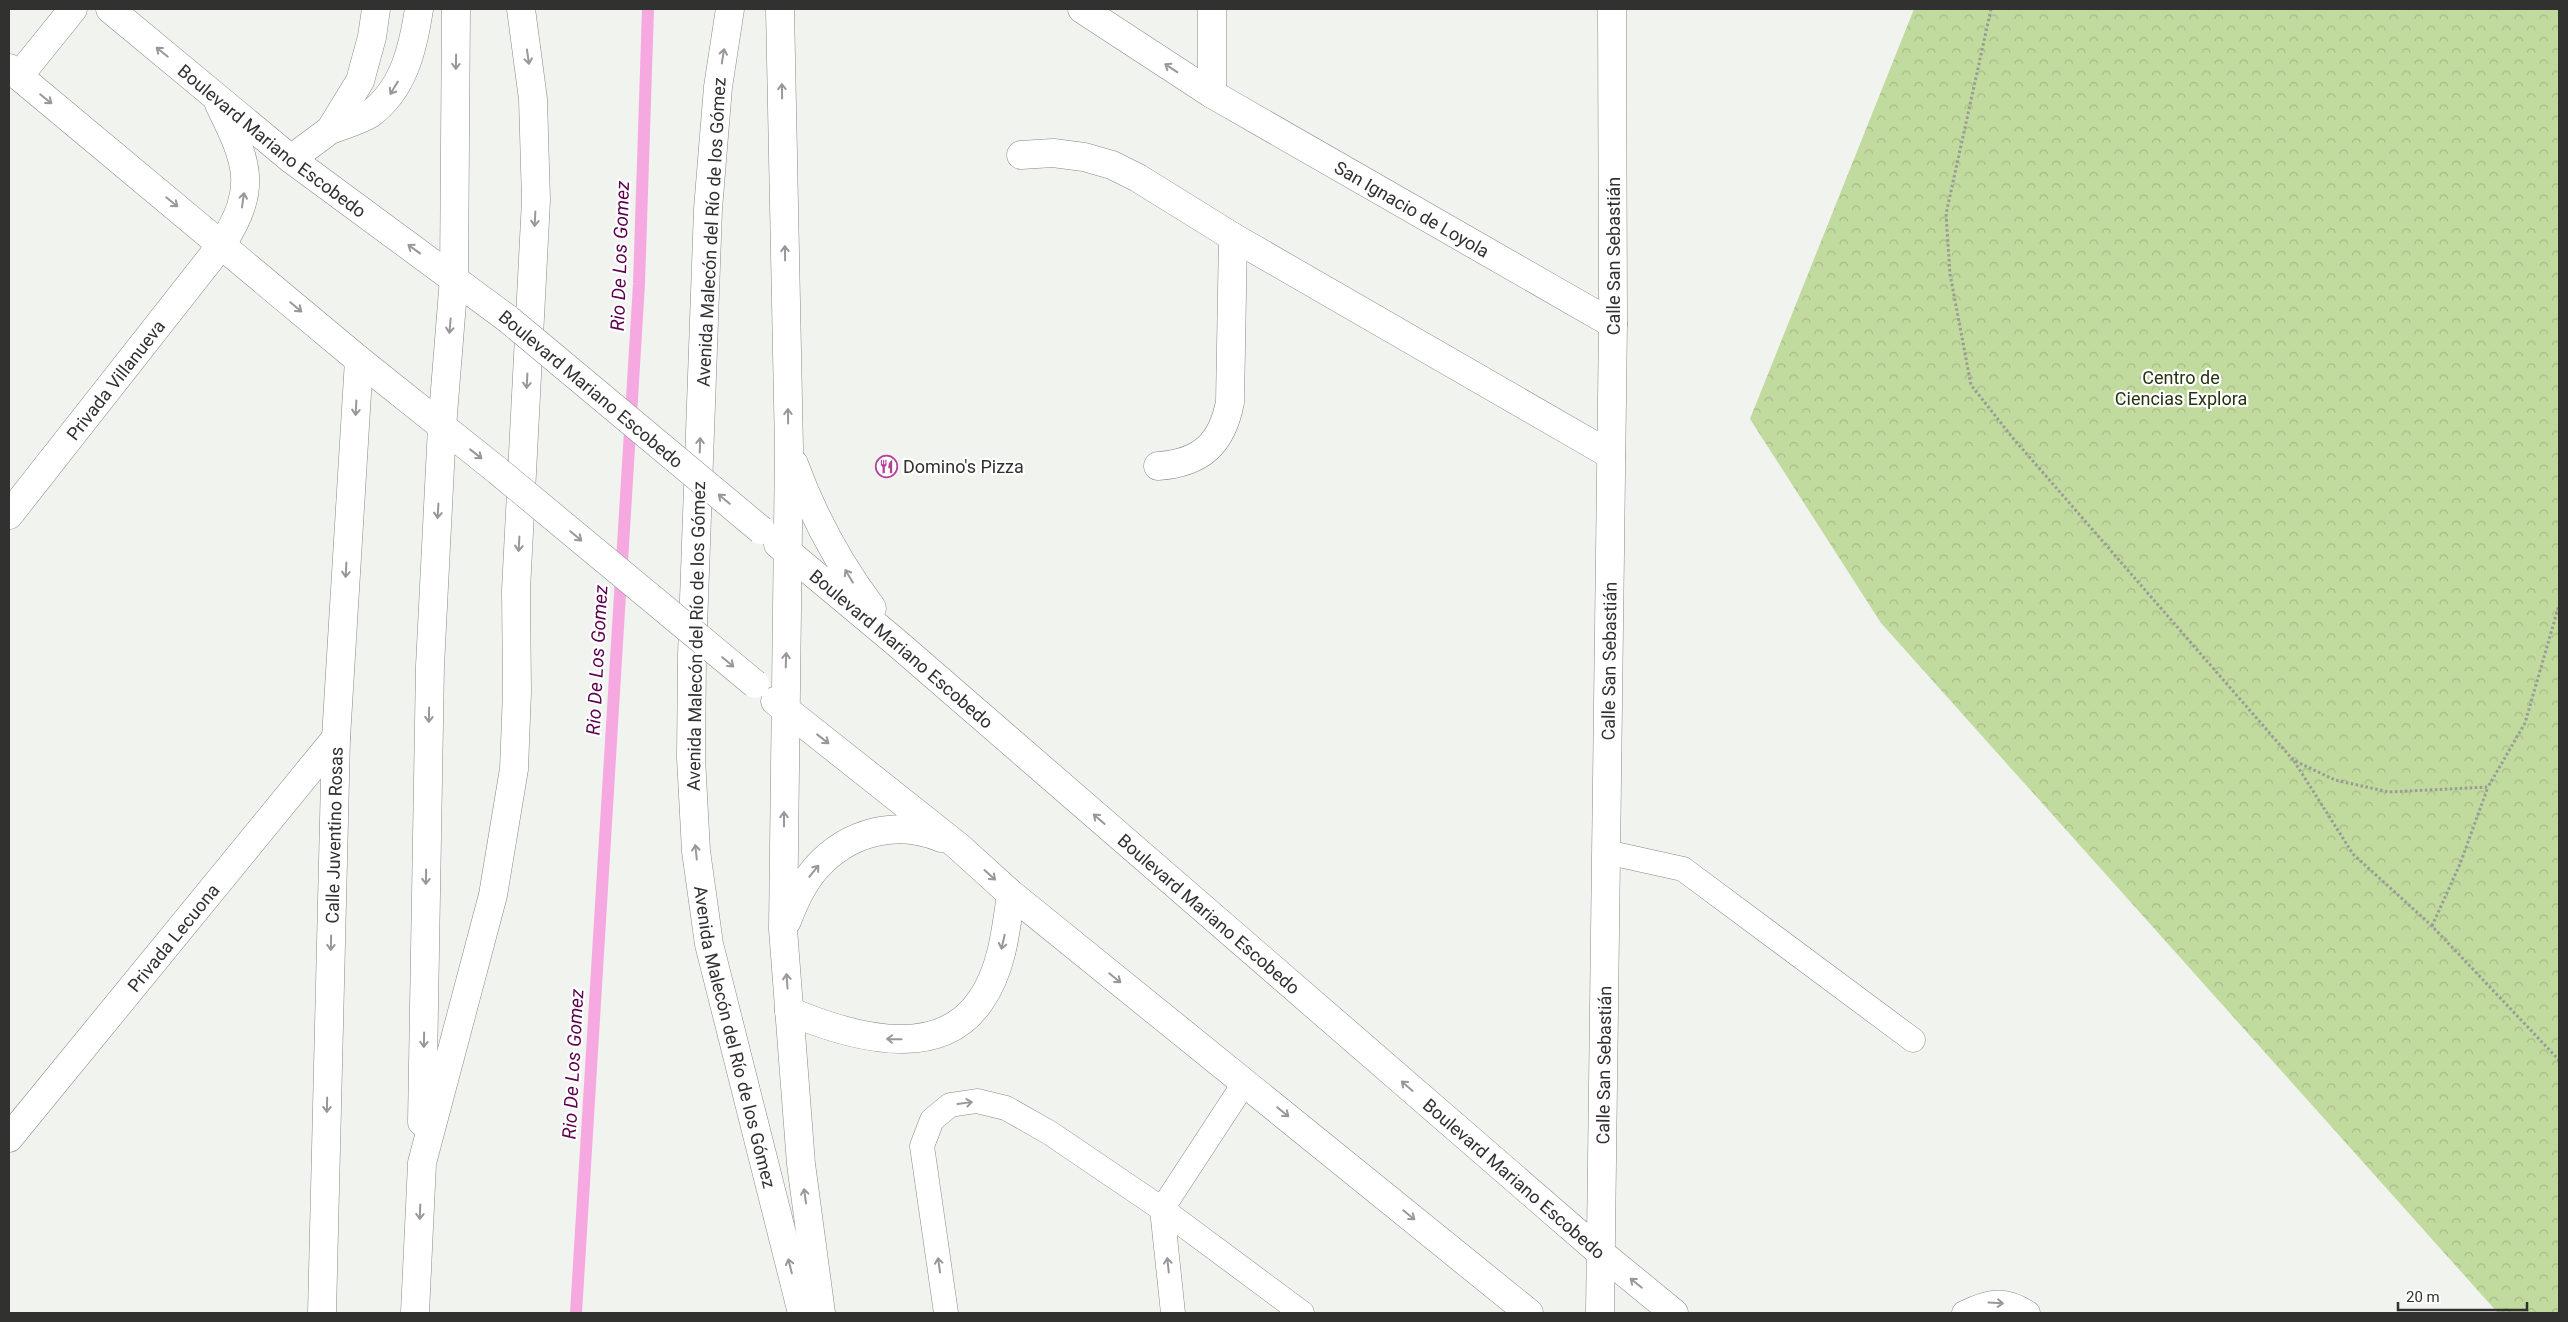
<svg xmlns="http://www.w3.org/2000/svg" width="2568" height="1322" font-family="Roboto,sans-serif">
<defs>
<pattern id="park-crowns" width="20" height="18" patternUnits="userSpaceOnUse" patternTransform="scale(1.25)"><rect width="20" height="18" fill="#c1da9e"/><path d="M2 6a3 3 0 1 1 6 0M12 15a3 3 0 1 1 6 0" fill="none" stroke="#a6bc88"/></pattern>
</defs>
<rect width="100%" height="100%" fill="#f1f3ef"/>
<polygon fill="url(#park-crowns)" points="1914,9 2559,9 2559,1313 2498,1313 1881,623 1750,419"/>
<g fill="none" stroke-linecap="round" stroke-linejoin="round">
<polyline stroke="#f6a8e1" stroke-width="12" points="576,1313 639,284 648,9"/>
<defs>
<g id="lane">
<polyline points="1606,852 1683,869 1913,1040"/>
<polyline points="946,1313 922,1146 932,1120 950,1105 977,1101 1006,1108 1050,1133 1162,1209 1302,1313"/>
<polyline points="1173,1313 1162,1209 1245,1082"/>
<path d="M1964,1313c25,-12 40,-16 64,0"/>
</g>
<g id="street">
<path id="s1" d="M1082,9l130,85 401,230"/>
<polyline points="1212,94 1212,9"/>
<polyline points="1021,155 1053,153 1084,157 1112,165 1138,178 1233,237 1611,455"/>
<path d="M1158,466c43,-3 64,-22 72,-64l3,-165"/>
<path id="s2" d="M9,515l213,-271"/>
<path id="s3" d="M9,1138l327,-400"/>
<path id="s4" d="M1600,1313l13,-989 -1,-315"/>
</g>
<g id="secondary">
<polyline points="291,159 330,130 360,81 372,37 376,9"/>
<path id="s5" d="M322,1313l14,-575 23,-378"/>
</g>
<g id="primary">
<path id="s6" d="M110,9l181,150 217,160"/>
<path id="s7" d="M730,9l-12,78 -10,122 -16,446 -1,103 5,93 13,93 93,369"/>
<polyline points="780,9 789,449 783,929 801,1164 821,1313"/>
<polyline points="9,68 359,360 498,471"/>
<polyline points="19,76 73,9"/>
<path d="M219,104c28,57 40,83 3,140"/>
<path d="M330,130c13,-5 29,-9 40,-16 34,-25 43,-66 49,-105"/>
<path d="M794,464c19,52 45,100 78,144"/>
<path id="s8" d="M778,544l120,100 704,610 72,59"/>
<polyline points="775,701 958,846 1011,894 1529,1313"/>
<path d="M787,921c7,-19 16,-38 29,-53 32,-36 81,-49 125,-30"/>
<path d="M789,1011c57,24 150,53 192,-11 21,-30 25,-70 30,-106"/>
<polyline points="422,1122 430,666 442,427 454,278 456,9"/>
<polyline points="415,1313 422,1163 493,895 514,769 517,692 516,590 536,200 533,99 521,9"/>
</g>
</defs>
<use href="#lane" stroke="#898a87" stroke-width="25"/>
<use href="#street" stroke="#898a87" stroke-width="29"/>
<use href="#secondary" stroke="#898a87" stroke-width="29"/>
<use href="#primary" stroke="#898a87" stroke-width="29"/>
<g stroke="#9a9b98" stroke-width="3" stroke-dasharray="2.5 2.5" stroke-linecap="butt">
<polyline points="1991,9 1946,214 1950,274 1971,385 2012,437 2293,760 2335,780 2389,792 2488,787 2525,723 2559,605"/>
<polyline points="2294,761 2353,854 2432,926 2559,1060"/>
<polyline points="2432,926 2460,864 2488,787"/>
</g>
<use href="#lane" stroke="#fff" stroke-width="24"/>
<use href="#street" stroke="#fff" stroke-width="28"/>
<use href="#secondary" stroke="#fff" stroke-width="28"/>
<use href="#primary" stroke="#fff" stroke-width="28"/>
<defs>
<g id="primary-bridge">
<polyline points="508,319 761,530"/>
<polyline points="498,471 755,684"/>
</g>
</defs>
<use href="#primary-bridge" stroke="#898a87" stroke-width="29" stroke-linecap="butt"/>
<use href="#primary-bridge" stroke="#fff" stroke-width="28"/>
</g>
<defs><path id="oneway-shaft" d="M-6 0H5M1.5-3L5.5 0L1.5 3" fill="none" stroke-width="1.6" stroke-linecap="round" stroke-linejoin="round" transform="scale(1.25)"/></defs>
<g stroke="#989898">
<use href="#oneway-shaft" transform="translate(162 52) rotate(-141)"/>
<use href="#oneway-shaft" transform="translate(723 56) rotate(-81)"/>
<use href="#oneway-shaft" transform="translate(528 57) rotate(82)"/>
<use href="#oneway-shaft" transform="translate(456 62) rotate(91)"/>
<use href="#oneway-shaft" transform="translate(1171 68) rotate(-147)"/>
<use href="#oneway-shaft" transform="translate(394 88) rotate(121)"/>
<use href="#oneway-shaft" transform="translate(782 91) rotate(-91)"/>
<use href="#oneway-shaft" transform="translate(46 99) rotate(39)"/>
<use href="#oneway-shaft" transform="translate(243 200) rotate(-82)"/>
<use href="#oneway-shaft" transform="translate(172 202) rotate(39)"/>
<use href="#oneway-shaft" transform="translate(535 219) rotate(93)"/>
<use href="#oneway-shaft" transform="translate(414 249) rotate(-144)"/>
<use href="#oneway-shaft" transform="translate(785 253) rotate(-91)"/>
<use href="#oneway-shaft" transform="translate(296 307) rotate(40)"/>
<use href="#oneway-shaft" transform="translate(450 326) rotate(95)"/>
<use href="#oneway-shaft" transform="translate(527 381) rotate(93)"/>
<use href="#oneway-shaft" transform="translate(356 408) rotate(93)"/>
<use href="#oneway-shaft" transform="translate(788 416) rotate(-91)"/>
<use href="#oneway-shaft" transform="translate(700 445) rotate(-88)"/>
<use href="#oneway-shaft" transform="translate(476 454) rotate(38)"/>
<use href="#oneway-shaft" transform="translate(724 499) rotate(-140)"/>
<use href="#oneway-shaft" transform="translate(438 511) rotate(93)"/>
<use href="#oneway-shaft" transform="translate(576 536) rotate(40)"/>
<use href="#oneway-shaft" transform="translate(519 544) rotate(93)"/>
<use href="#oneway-shaft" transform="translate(346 570) rotate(93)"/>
<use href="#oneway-shaft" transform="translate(849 576) rotate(-121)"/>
<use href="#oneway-shaft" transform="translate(786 660) rotate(-88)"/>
<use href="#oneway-shaft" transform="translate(728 662) rotate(40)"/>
<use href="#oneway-shaft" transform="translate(429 715) rotate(91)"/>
<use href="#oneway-shaft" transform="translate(823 739) rotate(38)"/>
<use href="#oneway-shaft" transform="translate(784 819) rotate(-90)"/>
<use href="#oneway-shaft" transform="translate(1099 819) rotate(-139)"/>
<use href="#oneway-shaft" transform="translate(696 852) rotate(-96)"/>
<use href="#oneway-shaft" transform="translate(814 871) rotate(-51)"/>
<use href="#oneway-shaft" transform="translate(990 875) rotate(42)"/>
<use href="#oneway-shaft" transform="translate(426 877) rotate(91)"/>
<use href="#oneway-shaft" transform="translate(1003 942) rotate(103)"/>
<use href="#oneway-shaft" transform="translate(331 943) rotate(91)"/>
<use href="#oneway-shaft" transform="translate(1115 978) rotate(39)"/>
<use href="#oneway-shaft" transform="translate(787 981) rotate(-94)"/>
<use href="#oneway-shaft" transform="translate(894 1039) rotate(-179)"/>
<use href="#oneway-shaft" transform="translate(424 1040) rotate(91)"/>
<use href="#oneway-shaft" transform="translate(1407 1086) rotate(-139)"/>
<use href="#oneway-shaft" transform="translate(965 1103) rotate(-8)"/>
<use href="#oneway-shaft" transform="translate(327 1105) rotate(91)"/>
<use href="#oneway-shaft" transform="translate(1283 1112) rotate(39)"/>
<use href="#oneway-shaft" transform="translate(805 1196) rotate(-98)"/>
<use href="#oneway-shaft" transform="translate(420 1212) rotate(92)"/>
<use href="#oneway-shaft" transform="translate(1409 1215) rotate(39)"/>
<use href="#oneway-shaft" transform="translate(939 1265) rotate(-98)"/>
<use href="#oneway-shaft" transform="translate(1168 1265) rotate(-96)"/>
<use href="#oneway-shaft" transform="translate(790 1266) rotate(-104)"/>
<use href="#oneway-shaft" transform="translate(1636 1283) rotate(-141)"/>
<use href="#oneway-shaft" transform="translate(1996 1303) rotate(3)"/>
</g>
<defs>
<symbol id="restaurant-ring" viewBox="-11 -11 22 22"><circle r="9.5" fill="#fff" stroke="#b3409a" stroke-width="1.5"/><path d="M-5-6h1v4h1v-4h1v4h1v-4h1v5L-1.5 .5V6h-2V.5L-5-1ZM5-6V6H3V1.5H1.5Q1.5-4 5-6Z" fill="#b3409a"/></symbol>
</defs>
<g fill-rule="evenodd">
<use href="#restaurant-ring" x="874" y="454" width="25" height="25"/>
</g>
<g text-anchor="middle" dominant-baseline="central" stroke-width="4.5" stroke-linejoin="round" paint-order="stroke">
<g font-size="18" fill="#313130" stroke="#fff">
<text stroke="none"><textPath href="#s6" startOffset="209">Boulevard Mariano Escobedo</textPath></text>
<text stroke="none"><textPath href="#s1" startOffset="386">San Ignacio de Loyola</textPath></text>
<text transform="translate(711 232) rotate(-87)">Avenida Malecón del Río de los Gómez</text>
<text transform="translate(1613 256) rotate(-90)">Calle San Sebastián</text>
<text stroke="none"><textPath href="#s2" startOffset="172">Privada Villanueva</textPath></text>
<text transform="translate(591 389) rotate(40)">Boulevard Mariano Escobedo</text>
<text transform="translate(696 636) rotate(-89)">Avenida Malecón del Río de los Gómez</text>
<text stroke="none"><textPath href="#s8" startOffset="162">Boulevard Mariano Escobedo</textPath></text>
<text stroke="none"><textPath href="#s4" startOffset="652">Calle San Sebastián</textPath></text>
<text stroke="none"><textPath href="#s5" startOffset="478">Calle Juventino Rosas</textPath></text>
<text stroke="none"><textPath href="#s8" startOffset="568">Boulevard Mariano Escobedo</textPath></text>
<text stroke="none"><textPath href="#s3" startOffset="259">Privada Lecuona</textPath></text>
<text stroke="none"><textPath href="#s7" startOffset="1034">Avenida Malecón del Río de los Gómez</textPath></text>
<text stroke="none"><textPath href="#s4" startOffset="248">Calle San Sebastián</textPath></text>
<text stroke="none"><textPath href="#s8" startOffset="972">Boulevard Mariano Escobedo</textPath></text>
</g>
<g font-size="18" fill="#26330f" stroke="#fff">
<text x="2181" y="377">Centro de<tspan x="2181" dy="21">Ciencias Explora</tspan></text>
</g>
<g font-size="18" fill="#313130" stroke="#fff" text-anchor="start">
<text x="903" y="466">Domino's Pizza</text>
</g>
<g font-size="19" font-style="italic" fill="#5d004e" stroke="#fff">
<text transform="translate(620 256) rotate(-88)">Rio De Los Gomez</text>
<text transform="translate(597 660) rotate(-87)">Rio De Los Gomez</text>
<text transform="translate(573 1064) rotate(-87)">Rio De Los Gomez</text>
</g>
</g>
<rect width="2568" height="1322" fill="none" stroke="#313130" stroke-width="20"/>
<path d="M2398 1302v8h129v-8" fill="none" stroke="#313130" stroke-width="2.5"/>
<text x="2406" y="1302" font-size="15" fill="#313130" stroke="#ffffff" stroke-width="4" paint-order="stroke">20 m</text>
</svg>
